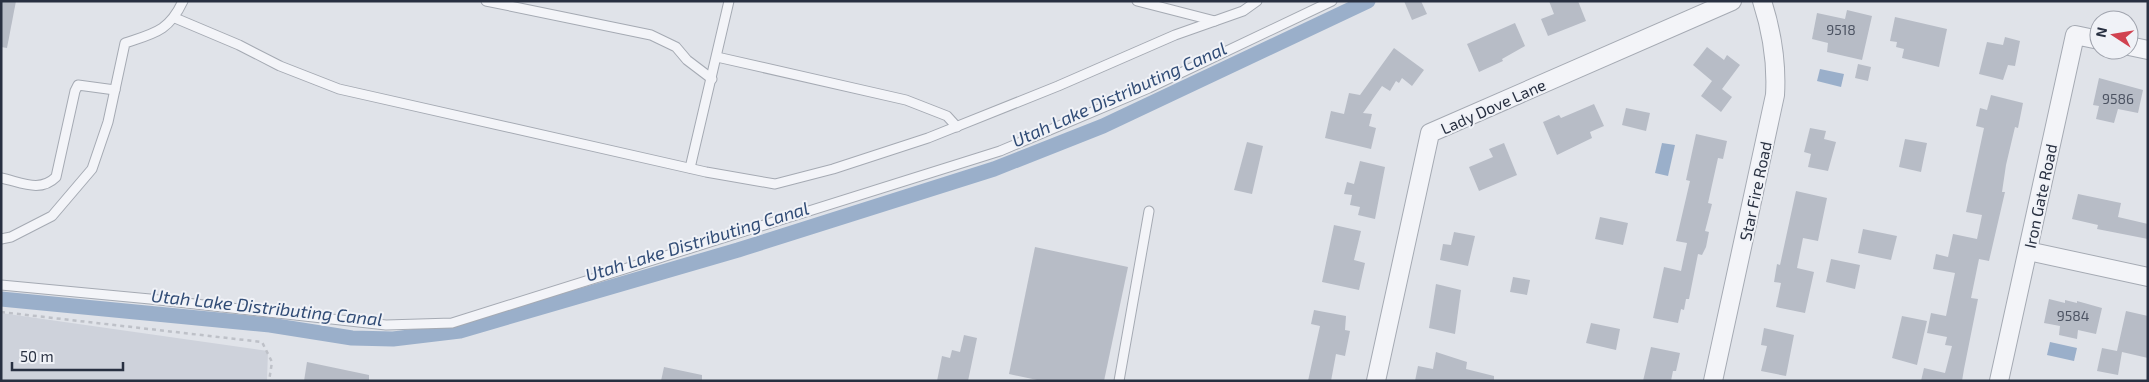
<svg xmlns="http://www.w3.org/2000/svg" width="2149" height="382" font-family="'Exo 2',sans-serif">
<rect width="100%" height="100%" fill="#e0e3e9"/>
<polygon fill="#ced2db" points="1,313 268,351 267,381 1,381"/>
<g fill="#9aafca">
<polygon points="1820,69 1844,74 1841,87 1817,81"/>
<polygon points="1662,143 1675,145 1668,176 1655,173"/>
<polygon points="2050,342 2077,348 2074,361 2047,355"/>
</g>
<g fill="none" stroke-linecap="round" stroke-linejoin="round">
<polyline stroke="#9aafca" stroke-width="15" points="1,299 270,325 352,338 393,339 460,331 738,250 994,169 1103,126 1368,1"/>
</g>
<g fill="#b7bcc6">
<polygon points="1,1 16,1 7,48 1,47"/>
<polygon points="1404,1 1421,1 1427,14 1412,20"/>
<polygon points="1549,1 1578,1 1586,21 1548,36 1541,19 1554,14"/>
<polygon points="1847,10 1872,16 1862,60 1827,52 1828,43 1812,39 1817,13 1845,19"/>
<polygon points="1895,17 1947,29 1939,67 1902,58 1904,49 1896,47 1897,42 1890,41"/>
<polygon points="1515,23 1525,46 1502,59 1503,61 1479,72 1467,44"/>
<polygon points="2005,37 2020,41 2015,66 2008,65 2003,80 1979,74 1987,42 2003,45"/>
<polygon points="1707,47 1724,60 1727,55 1740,65 1722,89 1732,97 1721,112 1701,96 1712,81 1693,65"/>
<polygon points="1394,48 1424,70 1412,86 1402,78 1399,83 1396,81 1390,91 1382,86 1363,113 1372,114 1369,126 1376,128 1371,149 1325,138 1331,111 1344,114 1349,93 1360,95"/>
<polygon points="1858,64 1871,67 1868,81 1855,78"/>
<polygon points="2099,78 2143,90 2138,113 2118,109 2114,123 2096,119 2099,106 2093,105"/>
<polygon points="1991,95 2023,103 2018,128 2015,127 2006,165 2002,192 2005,192 1989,261 1979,259 1971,298 1978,299 1964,369 1962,381 1921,381 1924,368 1945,373 1952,346 1945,345 1947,337 1927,333 1931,313 1946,316 1955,273 1933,269 1936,254 1948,257 1953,234 1977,239 1982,215 1966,212 1984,128 1976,126 1980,108 1987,110"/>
<polygon points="1594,104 1604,126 1590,132 1592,138 1557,155 1543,122 1559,115 1561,118"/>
<polygon points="1626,108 1650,113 1646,131 1622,125"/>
<polygon points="1810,128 1826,131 1824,139 1836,142 1828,171 1808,167 1811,154 1804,152"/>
<polygon points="1696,134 1727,141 1723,159 1718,158 1708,203 1712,204 1705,231 1709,232 1706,247 1702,255 1698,254 1689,299 1686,299 1684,310 1681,309 1678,323 1653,318 1664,267 1681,271 1687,243 1676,241 1690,181 1686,180"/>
<polygon points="1905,139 1927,143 1921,172 1899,167"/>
<polygon points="1247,142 1263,146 1252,194 1234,190"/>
<polygon points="1504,143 1517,175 1479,191 1469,167 1493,157 1489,149"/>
<polygon points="1360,161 1385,167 1375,219 1358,215 1360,207 1350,205 1352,195 1344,194 1347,182 1354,184"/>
<polygon points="1796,191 1827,198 1818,241 1803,238 1797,268 1814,272 1805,313 1776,307 1781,283 1774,282 1777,264 1780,265"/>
<polygon points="2078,194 2121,203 2118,217 2148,224 2148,239 2097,229 2098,225 2072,219"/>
<polygon points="1600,217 1628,223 1623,245 1595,239"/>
<polygon points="1334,225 1361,231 1354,260 1365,263 1359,290 1322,282"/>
<polygon points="1863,229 1897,236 1891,260 1858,253"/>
<polygon points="1454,232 1475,236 1468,266 1440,260 1443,244 1451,245"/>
<polygon points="1035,247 1128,267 1104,381 1042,381 1009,374"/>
<polygon points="1831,259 1860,265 1855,289 1826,282"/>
<polygon points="1513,277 1530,280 1527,295 1510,292"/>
<polygon points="1436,284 1461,290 1455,334 1429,328"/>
<polygon points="2049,299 2065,303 2065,300 2077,303 2077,301 2102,308 2096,334 2078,330 2077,339 2059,335 2060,326 2044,323"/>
<polygon points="1314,310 1346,316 1345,330 1350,331 1345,356 1336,354 1331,381 1308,381 1320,326 1311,324"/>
<polygon points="2126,311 2148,316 2148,358 2122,352 2118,375 2097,371 2102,348 2117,351"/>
<polygon points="1902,316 1927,321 1917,365 1892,358"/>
<polygon points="1591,323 1620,329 1616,350 1586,343"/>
<polygon points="1764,328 1794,335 1786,376 1761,371 1767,346 1761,345"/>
<polygon points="964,335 977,338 968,381 937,381 942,356 950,358 952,350 960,352"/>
<polygon points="1651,347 1680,353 1676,371 1673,371 1671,381 1643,381"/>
<polygon points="1436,352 1467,362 1466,369 1494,376 1494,381 1415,381 1418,366 1433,369"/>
<polygon points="307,362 369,375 369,381 304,381"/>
<polygon points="664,367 702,375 702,381 661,381"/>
</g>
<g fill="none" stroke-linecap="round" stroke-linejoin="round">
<defs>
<g id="lane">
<polyline points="486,1 651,35 676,47 687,60 712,79"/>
<polyline points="1137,1 1215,21"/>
<polyline points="175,18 239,45 280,66 339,89 706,172 775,184 833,169 928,138 1058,86 1175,35 1243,11 1257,1"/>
<polyline points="717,57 906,100 947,116 957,127"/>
<polyline points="690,168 729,1"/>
<path d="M1,178c20,4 39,15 55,-1l19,-86 3,-6 37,5"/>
<path d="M1,239l10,-2 41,-21 40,-47 16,-47 17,-79c30,-10 44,-12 58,-42"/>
<polyline points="1,285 150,299 386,325 452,323 1000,151 1149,88 1332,1"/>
<polyline points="1119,381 1149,211"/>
</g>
<g id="street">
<polyline points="2129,46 2148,50"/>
<polyline points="2028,251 2148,277"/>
<polyline points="1376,381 1430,133 1732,1"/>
<path d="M1713,381l62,-286c2,-33 -3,-63 -13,-94"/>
<polyline points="1999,381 2075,35 2099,40"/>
</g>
</defs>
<use href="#lane" stroke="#a5aab3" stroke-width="11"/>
<use href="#street" stroke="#a5aab3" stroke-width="20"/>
<polyline stroke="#bec1c8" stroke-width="2.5" stroke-dasharray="4 4" stroke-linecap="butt" points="1,312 262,342 272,362 269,381"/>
<use href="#lane" stroke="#f3f4f8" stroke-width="9"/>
<use href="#street" stroke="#f3f4f8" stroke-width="18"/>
</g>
<g text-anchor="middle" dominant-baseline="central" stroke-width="4" stroke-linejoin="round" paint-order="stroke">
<g font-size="14" fill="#4c5362">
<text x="1841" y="29">9518</text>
<text x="2118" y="98">9586</text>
<text x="2073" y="315">9584</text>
</g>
<g font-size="16" fill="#283041" stroke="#f0f2f7">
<text transform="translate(1493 106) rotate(-24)">Lady Dove Lane</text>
<text transform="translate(1755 191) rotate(-78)">Star Fire Road</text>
<text transform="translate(2040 196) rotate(-78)">Iron Gate Road</text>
</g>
<g font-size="18" font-style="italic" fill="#314c76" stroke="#f0f2f7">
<text transform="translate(1119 94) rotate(-24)">Utah Lake Distributing Canal</text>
<text transform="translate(697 241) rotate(-17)">Utah Lake Distributing Canal</text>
<text transform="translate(267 307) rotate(6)">Utah Lake Distributing Canal</text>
</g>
</g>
<rect width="2149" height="382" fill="none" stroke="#283041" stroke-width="5"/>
<g transform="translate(2114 35) rotate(282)"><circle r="24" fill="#f0f2f7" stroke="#a0a4ae"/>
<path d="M0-4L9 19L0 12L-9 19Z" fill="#d14250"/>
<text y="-8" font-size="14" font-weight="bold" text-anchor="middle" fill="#283041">N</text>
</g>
<path d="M12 362v8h111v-8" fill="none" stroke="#283041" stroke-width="2.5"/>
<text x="20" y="362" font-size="15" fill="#283041" stroke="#f0f2f7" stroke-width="4" paint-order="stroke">50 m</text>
</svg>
